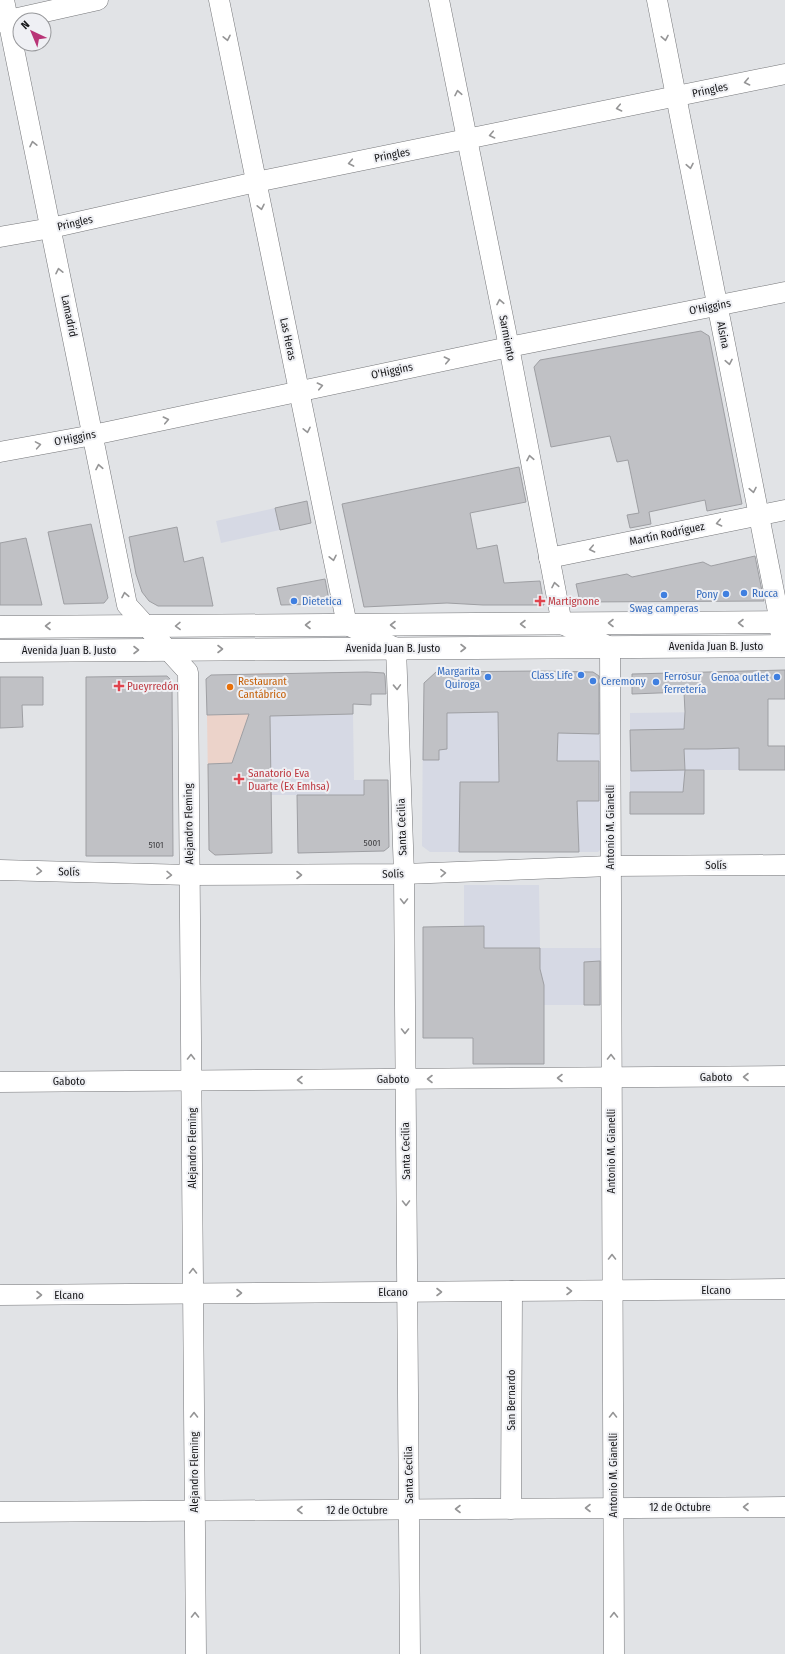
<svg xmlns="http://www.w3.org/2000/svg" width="785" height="1654" font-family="'Fira Sans Condensed',sans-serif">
<rect width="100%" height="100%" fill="#e1e3e6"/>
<g fill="#d6d9e4">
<polygon points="307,501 311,523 221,543 216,521"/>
<polygon points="602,702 603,847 598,852 430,852 422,846 423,713 498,712 537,703"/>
<polygon points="707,712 707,748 739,748 739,770 704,770 704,814 630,814 630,713"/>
<polygon points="353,714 354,780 388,780 389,847 384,851 298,853 297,795 271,795 270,716"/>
<polygon points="464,885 539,885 540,948 603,948 602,1005 544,1005 544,1064 473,1064 473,1038 423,1038 423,927 464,927"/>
</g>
<polygon fill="#ecd3ca" points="269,673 272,853 215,855 209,850 207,715 245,714 245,674"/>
<g fill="#c0c1c5" stroke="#9e9fa3">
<polygon points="701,331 709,336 742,504 707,511 705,500 649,512 651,524 630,528 627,515 639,513 628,460 617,462 610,436 551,447 534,367 540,360"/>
<polygon points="519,467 526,502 470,513 477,549 497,545 504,583 540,581 544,605 483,605 447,603 364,607 342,504"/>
<polygon points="307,501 311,523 280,530 275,508"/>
<polygon points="91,524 108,598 104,603 64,604 48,532"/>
<polygon points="177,527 184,562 203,557 213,606 158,606 149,601 142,592 136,574 129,537"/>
<polygon points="26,538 42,605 0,605 0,543"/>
<polygon points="755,556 764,601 580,602 576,584 627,574 632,577 703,562 711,566"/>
<polygon points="325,579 329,600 324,604 281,605 277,588"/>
<polygon points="785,670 785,699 768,699 768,746 785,746 785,770 739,770 739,748 707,749 684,749 685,770 631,771 630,730 684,729 685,712 684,692 632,694 632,674"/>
<polygon points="537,671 593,672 599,676 599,734 558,733 557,761 599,761 599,801 577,801 579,852 459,852 460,782 499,782 498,712 447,713 447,749 439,750 439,760 423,760 424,683 436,672"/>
<polygon points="367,672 384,673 385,676 386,694 371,694 371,705 353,704 353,714 270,716 272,853 215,855 209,850 208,764 232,763 249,714 207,715 206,679 211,675"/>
<polygon points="167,676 172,681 173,856 86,856 86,677"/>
<polygon points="0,677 43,677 43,705 22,705 23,727 0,728"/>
<polygon points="685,770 704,770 704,814 630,814 630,792 683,792"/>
<polygon points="364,780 388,780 389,847 384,851 298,853 297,795 364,795"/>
<polygon points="484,926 484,948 540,948 540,969 544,985 544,1064 473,1064 473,1038 423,1038 423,927"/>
<polygon points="600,961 600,1005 584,1005 584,962"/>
</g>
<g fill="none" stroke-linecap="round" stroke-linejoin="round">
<defs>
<g id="minor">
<polyline points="4,0 127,605 188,672 196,1654"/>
<polyline points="219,0 347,625 396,648 404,874 410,1654"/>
<polyline points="439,0 509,347 562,624 610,647 614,1654"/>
<polyline points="657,0 780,622 781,646"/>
<polyline points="0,22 98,0"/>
<polyline points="0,237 51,228 256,182 785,74"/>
<polyline points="0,452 93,435 509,347 785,292"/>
<polyline points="549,558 785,510"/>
<polyline points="0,870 189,875 404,874 610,866 785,865"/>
<polyline points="0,1082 785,1076"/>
<polyline points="0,1295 785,1289"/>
<polyline points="511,1509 512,1291"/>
<polyline points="0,1512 785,1507"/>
</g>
<g id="major">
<polyline points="0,627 785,622"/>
<polyline points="0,651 785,646"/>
</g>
</defs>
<use href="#minor" stroke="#757679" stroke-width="21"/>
<use href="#major" stroke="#757679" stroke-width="23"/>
<use href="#minor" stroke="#fff" stroke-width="20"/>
<use href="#major" stroke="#fff" stroke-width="22"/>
</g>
<defs><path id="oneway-chevron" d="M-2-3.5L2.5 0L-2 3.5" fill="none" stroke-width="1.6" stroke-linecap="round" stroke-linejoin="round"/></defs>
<g stroke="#959596">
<use href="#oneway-chevron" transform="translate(227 38) rotate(78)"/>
<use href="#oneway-chevron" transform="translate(665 38) rotate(79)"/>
<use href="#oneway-chevron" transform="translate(747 82) rotate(168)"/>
<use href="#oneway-chevron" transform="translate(458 93) rotate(-101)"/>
<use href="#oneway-chevron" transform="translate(619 108) rotate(168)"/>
<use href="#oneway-chevron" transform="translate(492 135) rotate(168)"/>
<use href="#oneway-chevron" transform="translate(33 144) rotate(-102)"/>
<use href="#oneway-chevron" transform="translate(351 163) rotate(169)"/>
<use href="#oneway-chevron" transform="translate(690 166) rotate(79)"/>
<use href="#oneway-chevron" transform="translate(261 207) rotate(78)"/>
<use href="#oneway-chevron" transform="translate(59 271) rotate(-102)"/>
<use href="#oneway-chevron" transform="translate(500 302) rotate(-101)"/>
<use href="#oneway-chevron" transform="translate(447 360) rotate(-12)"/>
<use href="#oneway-chevron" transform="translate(729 362) rotate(79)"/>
<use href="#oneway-chevron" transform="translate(320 386) rotate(-12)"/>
<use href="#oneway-chevron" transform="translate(166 420) rotate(-12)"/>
<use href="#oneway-chevron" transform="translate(307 430) rotate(78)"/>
<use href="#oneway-chevron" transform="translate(38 445) rotate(-10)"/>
<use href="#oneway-chevron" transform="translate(530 458) rotate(-101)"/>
<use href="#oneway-chevron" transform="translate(99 467) rotate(-101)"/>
<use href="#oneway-chevron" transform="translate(753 490) rotate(79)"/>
<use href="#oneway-chevron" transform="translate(719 523) rotate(168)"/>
<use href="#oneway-chevron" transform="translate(592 549) rotate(168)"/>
<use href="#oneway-chevron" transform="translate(333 558) rotate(78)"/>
<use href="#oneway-chevron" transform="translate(555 585) rotate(-101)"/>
<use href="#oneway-chevron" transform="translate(125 595) rotate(-101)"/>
<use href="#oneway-chevron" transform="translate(611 623) rotate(180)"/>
<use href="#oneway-chevron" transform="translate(741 623) rotate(180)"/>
<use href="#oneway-chevron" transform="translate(523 624) rotate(180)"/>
<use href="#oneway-chevron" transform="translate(308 625) rotate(180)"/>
<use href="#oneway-chevron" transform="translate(393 625) rotate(180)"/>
<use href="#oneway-chevron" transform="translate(48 626) rotate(180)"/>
<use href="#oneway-chevron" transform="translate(178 626) rotate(179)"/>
<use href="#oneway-chevron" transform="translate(463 648)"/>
<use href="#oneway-chevron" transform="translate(220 649)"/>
<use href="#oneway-chevron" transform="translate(136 650)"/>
<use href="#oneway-chevron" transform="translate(397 687) rotate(88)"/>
<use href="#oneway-chevron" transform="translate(39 871) rotate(1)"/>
<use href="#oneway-chevron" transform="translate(443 873) rotate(-2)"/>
<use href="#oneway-chevron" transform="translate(169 875) rotate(1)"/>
<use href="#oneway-chevron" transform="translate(299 875)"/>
<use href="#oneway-chevron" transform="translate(404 901) rotate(90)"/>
<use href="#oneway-chevron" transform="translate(405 1031) rotate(90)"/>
<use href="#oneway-chevron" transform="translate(191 1057) rotate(-90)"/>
<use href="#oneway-chevron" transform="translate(611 1057) rotate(-90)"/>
<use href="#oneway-chevron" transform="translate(746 1077) rotate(180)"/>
<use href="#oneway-chevron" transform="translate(560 1078) rotate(180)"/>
<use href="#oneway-chevron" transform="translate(430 1079) rotate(180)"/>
<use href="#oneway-chevron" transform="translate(300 1080) rotate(180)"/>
<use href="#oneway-chevron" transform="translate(406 1203) rotate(89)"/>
<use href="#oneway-chevron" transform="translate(612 1257) rotate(-90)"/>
<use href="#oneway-chevron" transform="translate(193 1271) rotate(-90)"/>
<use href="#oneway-chevron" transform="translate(569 1291)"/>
<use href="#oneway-chevron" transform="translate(439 1292)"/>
<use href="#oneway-chevron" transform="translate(239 1293)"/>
<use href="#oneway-chevron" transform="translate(39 1295)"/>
<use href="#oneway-chevron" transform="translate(194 1415) rotate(-90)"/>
<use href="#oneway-chevron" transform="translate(613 1415) rotate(-90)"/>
<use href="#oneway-chevron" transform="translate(746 1507) rotate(180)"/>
<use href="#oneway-chevron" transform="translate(588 1508) rotate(180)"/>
<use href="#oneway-chevron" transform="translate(458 1509) rotate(180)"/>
<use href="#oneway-chevron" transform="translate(300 1510) rotate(180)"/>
<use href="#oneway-chevron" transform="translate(195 1615) rotate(-90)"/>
<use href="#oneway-chevron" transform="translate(614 1615) rotate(-90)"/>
</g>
<g fill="#3f7fe0" stroke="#eff0f4" stroke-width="1.5">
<circle cx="744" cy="593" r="4"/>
<circle cx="726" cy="594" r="4"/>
<circle cx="664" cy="595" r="4"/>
<circle cx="294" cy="601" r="4"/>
<circle cx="581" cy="675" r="4"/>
<circle cx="488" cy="677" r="4"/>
<circle cx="777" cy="677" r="4"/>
<circle cx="593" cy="681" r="4"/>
<circle cx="656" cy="682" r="4"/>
</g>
<g fill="#e0444e" stroke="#eff0f4" stroke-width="1.5">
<path d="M538 595h4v4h4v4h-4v4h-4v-4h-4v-4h4z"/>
<path d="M117 680h4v4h4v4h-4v4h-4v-4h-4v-4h4z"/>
<path d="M237 773h4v4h4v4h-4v4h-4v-4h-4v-4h4z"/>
</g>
<circle fill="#e8710a" stroke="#eff0f4" stroke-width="1.5" cx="230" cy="687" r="4"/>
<g text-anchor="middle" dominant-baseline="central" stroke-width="4" stroke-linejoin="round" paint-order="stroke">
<g font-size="9" fill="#3f3f42">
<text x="372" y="843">5001</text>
<text x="156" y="845">5101</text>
</g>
<g font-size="11" fill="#141416" stroke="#eff0f4">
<text transform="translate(710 90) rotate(-12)">Pringles</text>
<text transform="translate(392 155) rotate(-11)">Pringles</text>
<text transform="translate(75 223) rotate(-13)">Pringles</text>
<text transform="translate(710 307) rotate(-11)">O'Higgins</text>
<text transform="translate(69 316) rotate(78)">Lamadrid</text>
<text transform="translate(723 335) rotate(79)">Alsina</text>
<text transform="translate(507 338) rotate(79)">Sarmiento</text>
<text transform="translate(288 339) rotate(78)">Las Heras</text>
<text transform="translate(392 371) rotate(-12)">O'Higgins</text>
<text transform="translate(75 438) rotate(-11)">O'Higgins</text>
<text transform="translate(667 534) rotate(-12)">Martín Rodríguez</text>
<text x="716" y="646">Avenida Juan B. Justo</text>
<text x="393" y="648">Avenida Juan B. Justo</text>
<text x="69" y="650">Avenida Juan B. Justo</text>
<text transform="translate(189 824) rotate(-91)">Alejandro Fleming</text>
<text transform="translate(402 827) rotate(-92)">Santa Cecilia</text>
<text transform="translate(610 827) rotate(-90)">Antonio M. Gianelli</text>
<text x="716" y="865">Solís</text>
<text transform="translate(69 872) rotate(1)">Solís</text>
<text transform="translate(393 874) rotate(-1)">Solís</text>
<text x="716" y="1077">Gaboto</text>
<text x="393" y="1079">Gaboto</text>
<text x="69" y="1081">Gaboto</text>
<text transform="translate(192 1148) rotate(-90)">Alejandro Fleming</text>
<text transform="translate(406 1151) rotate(-91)">Santa Cecilia</text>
<text transform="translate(611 1151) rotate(-90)">Antonio M. Gianelli</text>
<text x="716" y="1290">Elcano</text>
<text x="393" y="1292">Elcano</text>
<text x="69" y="1295">Elcano</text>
<text transform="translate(511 1400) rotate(-90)">San Bernardo</text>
<text transform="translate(194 1472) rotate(-90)">Alejandro Fleming</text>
<text transform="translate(409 1475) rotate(-91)">Santa Cecilia</text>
<text transform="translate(613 1475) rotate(-90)">Antonio M. Gianelli</text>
<text x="680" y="1507">12 de Octubre</text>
<text x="357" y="1510">12 de Octubre</text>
</g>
<g font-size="11" fill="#366cbe" stroke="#eff0f4" text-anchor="start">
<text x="752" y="593">Rucca</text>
<text x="718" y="594" text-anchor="end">Pony</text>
<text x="302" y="601">Dietetica</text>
<text x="664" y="608" text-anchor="middle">Swag camperas</text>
<text x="480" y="671" text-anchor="end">Margarita<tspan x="480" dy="13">Quiroga</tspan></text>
<text x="573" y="675" text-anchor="end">Class Life</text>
<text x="664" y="676">Ferrosur<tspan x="664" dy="13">ferretería</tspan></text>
<text x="769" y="677" text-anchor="end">Genoa outlet</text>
<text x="601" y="681">Ceremony</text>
</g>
<g font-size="11" fill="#be3a42" stroke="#eff0f4" text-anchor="start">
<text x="548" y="601">Martignone</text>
<text x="127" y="686">Pueyrredón</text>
<text x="248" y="773">Sanatorio Eva<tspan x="248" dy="13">Duarte (Ex Emhsa)</tspan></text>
</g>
<g font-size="11" fill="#c56008" stroke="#eff0f4" text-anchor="start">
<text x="238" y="681">Restaurant<tspan x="238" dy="13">Cantábrico</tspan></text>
</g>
</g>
<g transform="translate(32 32) rotate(316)"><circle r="19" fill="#eff0f4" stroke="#97989b"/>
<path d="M0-3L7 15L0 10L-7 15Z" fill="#b93477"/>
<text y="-6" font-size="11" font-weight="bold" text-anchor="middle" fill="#141416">N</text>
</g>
</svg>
